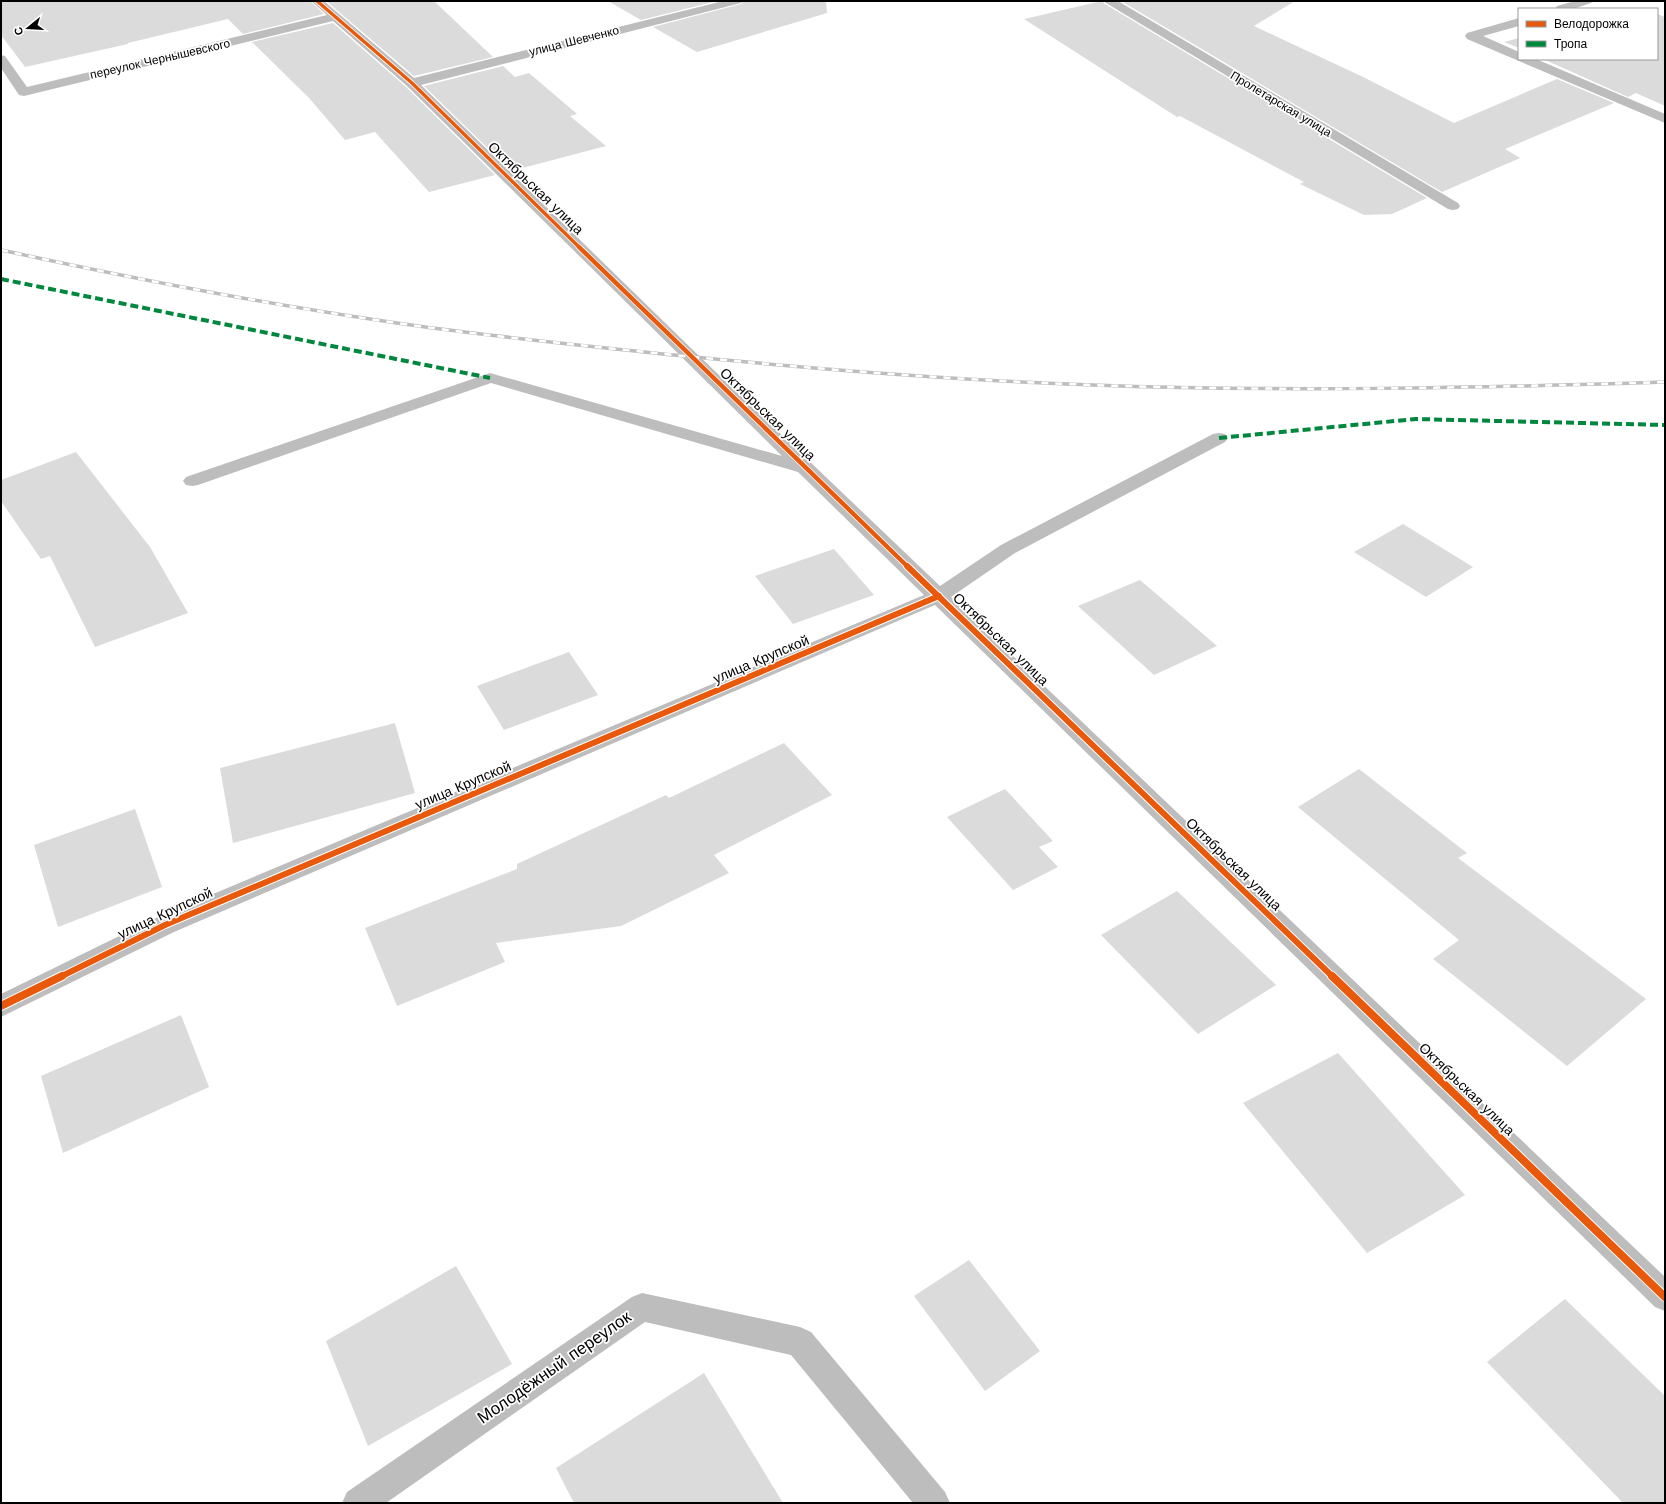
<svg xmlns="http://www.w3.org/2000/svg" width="1666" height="1504" font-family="'Work Sans',sans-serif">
<rect width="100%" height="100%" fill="#fff"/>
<g fill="#dbdbdb">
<polygon points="1,1 310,1 324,14 243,34 228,19 128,43 128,44 25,67 1,35"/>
<polygon points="326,1 434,1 493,57 414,76"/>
<polygon points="608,1 717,1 641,20"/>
<polygon points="744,1 826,1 827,13 697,52 653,27 741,4"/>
<polygon points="1102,1 1105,4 1427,198 1392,214 1364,215 1300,184 1304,182 1180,116 1177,117 1024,19"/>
<polygon points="1121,1 1295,1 1254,26 1361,76 1454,123 1557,79 1614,103 1505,149 1520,158 1442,192"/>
<polygon points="1657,14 1665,17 1665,106 1636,93 1628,97 1543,59 1657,59"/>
<polygon points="333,23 406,87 495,175 429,192 375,132 345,140 309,98 252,42"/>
<polygon points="1519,38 1519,48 1504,42"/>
<polygon points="503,66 515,77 529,73 577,114 570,116 606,146 511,171 424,86"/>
<polygon points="76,452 150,547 188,613 95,647 50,556 41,559 1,501 1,480"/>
<polygon points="1403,524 1473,567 1426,597 1354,552"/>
<polygon points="834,549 874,595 793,624 755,576"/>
<polygon points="1140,580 1217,646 1154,675 1078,606"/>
<polygon points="569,652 598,695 504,730 477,686"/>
<polygon points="395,723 415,793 233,843 220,768"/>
<polygon points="784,743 832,795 714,855 729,873 621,926 496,943 505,962 397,1006 365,928 517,869 517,864 666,795 669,798"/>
<polygon points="1359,769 1467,853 1458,858 1646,999 1567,1066 1433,959 1459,940 1298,807"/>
<polygon points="1005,789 1053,841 1039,847 1058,867 1013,890 947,817"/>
<polygon points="135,809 162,887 58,927 34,845"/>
<polygon points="1177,891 1276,985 1198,1034 1101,935"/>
<polygon points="181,1015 209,1087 63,1153 41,1076"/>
<polygon points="1338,1053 1465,1195 1367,1253 1243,1103"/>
<polygon points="969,1260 1040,1351 985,1391 914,1296"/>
<polygon points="456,1266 512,1364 368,1446 326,1341"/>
<polygon points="1565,1299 1665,1396 1665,1503 1623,1503 1487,1362"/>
<polygon points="704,1373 783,1503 574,1503 556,1468"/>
</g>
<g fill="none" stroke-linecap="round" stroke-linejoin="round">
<g fill="#bdbdbd" fill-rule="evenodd">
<polygon points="311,1 324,1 414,78 723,1 743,1 741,3 421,85 696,353 940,586 1001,545 1213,434 1219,433 1225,434 1228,438 1225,442 1015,553 951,597 1665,1277 1665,1311 1655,1307 935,605 174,932 1,1017 1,994 156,918 924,595 798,472 491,383 198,485 192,486 186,485 183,481 186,477 490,373 782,456 407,86 333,21 24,96 19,95 1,68 1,55 5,56 27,87 327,15"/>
<polygon points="1104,1 1118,1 1458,203 1460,206 1458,209 1453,210 1448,209 1106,3"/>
<polygon points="1575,1 1593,1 1591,3 1573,9 1555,9 1557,6"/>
<polygon points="1519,18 1519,26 1483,36 1519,52 1519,59 1536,59 1665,114 1665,123 1467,39 1465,36 1467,33"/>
<polygon points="642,1293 800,1327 811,1332 945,1492 950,1503 913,1503 791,1355 645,1322 386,1503 342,1503 347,1492 632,1297"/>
</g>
<defs>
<path id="rail" d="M1,250c129,28 258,53 389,72 94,14 189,23 284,33 139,14 279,25 419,30 191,7 381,3 572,-3"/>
</defs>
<use href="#rail" stroke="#bdbdbd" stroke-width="3.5"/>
<use href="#rail" stroke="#fff" stroke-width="2.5" stroke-dasharray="7" stroke-linecap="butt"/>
<g stroke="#00873e" stroke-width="4" stroke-dasharray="8 4" stroke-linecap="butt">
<polyline points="1,279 490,378"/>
<polyline points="1219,438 1416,419 1665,425"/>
</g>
<defs>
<polyline id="cycleway-far3" points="317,1 412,83 580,248"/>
<polyline id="cycleway-far2" points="579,247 908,567"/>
<g id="cycleway-far1">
<polyline points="907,566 1333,977"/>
<polyline points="60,977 165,925 939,596"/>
</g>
<g id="cycleway">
<polyline points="1332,976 1665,1297"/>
<polyline points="1,1006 62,976"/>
</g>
</defs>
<use href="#cycleway-far3" stroke="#fff" stroke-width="5"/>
<use href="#cycleway-far2" stroke="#fff" stroke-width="6"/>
<use href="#cycleway-far1" stroke="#fff" stroke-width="8"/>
<use href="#cycleway" stroke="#fff" stroke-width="10"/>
<use href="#cycleway-far3" stroke="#e8590c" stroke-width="3.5"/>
<use href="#cycleway-far2" stroke="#e8590c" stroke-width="4.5"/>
<use href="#cycleway-far1" stroke="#e8590c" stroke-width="6"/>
<use href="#cycleway" stroke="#e8590c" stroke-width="8"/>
</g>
<g text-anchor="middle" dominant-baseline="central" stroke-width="3.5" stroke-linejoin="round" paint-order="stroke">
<g font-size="12" fill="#000" stroke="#fff">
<text transform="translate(574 41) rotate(-14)">улица Шевченко</text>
<text transform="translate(160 59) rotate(-13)">переулок Чернышевского</text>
<text transform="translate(1281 104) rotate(31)">Пролетарская улица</text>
</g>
<g font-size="14" fill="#000" stroke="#fff">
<text transform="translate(536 188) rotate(44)">Октябрьская улица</text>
<text transform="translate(768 414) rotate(44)">Октябрьская улица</text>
<text transform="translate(1001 639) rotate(44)">Октябрьская улица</text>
<text transform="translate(761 659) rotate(-23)">улица Крупской</text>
<text transform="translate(463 785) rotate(-23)">улица Крупской</text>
<text transform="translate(1234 864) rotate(44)">Октябрьская улица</text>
<text transform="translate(165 913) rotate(-25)">улица Крупской</text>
<text transform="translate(1467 1089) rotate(44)">Октябрьская улица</text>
</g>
<g font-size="17" fill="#000" stroke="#fff">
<text transform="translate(554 1367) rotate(-35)">Молодёжный переулок</text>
</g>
</g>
<rect width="1666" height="1504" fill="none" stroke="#000000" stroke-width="4"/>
<rect x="1518" y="8" width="140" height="52" fill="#ffffff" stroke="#999999"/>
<rect x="1526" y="21" width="20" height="6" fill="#e8590c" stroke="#999999"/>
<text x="1554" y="28" font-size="12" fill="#000000">Велодорожка</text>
<rect x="1526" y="41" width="20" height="6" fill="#00873e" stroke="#999999"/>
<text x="1554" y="48" font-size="12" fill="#000000">Тропа</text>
<g transform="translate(28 28) rotate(252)" stroke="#ffffff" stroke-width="3" paint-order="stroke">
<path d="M0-3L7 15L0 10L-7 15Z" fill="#000000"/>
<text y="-6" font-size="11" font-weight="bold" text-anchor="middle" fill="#000000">С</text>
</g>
</svg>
